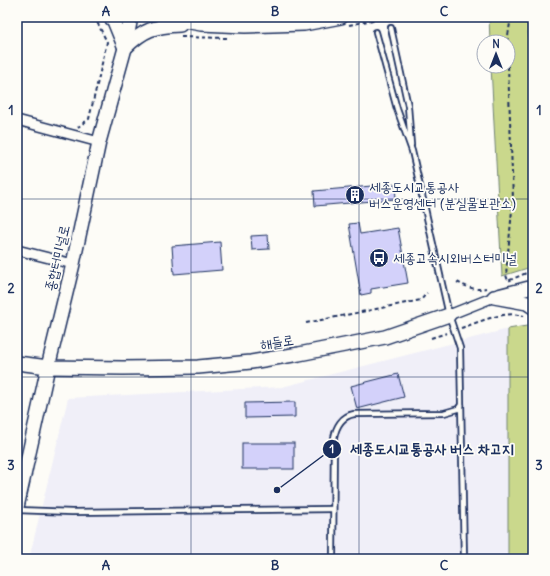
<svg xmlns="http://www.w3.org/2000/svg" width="550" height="576" font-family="Delius,'Poor Story',sans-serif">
<rect width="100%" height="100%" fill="#fdfcf7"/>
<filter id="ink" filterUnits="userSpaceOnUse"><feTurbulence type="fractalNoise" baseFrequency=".025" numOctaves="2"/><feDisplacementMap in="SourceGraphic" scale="8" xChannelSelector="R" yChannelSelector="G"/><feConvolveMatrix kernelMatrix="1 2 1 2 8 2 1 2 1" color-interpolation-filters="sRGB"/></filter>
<g filter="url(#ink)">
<polygon fill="#f0eff8" points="508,329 508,559 29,559 68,398 282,387"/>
<g fill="#cad88c" stroke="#728475">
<polygon points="489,17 527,17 533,94 533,265 531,267 502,276 491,66 508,66 508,42 490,42"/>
<polygon points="533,325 533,559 508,559 508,329"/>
</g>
<g fill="#d3d1fa" stroke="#1b2f5e">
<polygon points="395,184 396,199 315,206 314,191"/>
<polygon points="358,223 360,234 398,228 408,283 371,289 371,293 361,295 349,224"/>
<polygon points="268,235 269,249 252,250 251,236"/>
<polygon points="220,242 222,270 174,274 172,246"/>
<polygon points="398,374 404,397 357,409 351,386"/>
<polygon points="295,402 295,417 245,418 245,403"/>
<rect x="242" y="443" width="52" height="26"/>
</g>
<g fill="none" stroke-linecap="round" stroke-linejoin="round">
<defs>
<g id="lane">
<polyline points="391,28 408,106 411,145"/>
<polyline points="376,32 397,109 412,151 449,315 460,348 464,559"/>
<polyline points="17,510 72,512 333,509"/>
<path d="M333,559l1,-121c2,-11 8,-22 20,-24l90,-1 14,-4 3,-4"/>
</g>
<g id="street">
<polyline points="17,120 99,142"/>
<polyline points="17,250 73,264"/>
<polyline points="449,315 494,297"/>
</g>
<g id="secondary">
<polyline points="110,17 114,21 125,48"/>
<polyline points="162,17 201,24 245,26 304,24 341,17"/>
<path d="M125,48c19,-19 30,-22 55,-23"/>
<polyline points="498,296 533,287"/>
<polyline points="494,297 527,303 533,307"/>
<polyline points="17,363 48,367 123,368 198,367 251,362 299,354 385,337 449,315"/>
<polyline points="17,507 48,367 73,264 99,142 125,48 131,17"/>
</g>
</defs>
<use href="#lane" stroke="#1b2f5e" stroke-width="8"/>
<use href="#street" stroke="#1b2f5e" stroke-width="12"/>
<use href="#secondary" stroke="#1b2f5e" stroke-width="16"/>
<g stroke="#1b2f5e" stroke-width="2" stroke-dasharray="4 3" stroke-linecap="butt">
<polyline points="77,17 97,22 107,42 89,119 78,127"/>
<polyline points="531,17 533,28"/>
<polyline points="349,25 387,17"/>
<polyline points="181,37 228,38"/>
<polyline points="507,42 511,17"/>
<polyline points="508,66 513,199 506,275 508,281 533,270"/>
<path d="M457,282c10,5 18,9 29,6"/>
<polyline points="306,323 421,300 427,293"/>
<path d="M461,328c19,-6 43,-18 63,-12"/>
<polyline points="431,338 447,333"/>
<polyline points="531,348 533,360"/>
</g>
<use href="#lane" stroke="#fdfcf7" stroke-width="4.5"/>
<use href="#street" stroke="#fdfcf7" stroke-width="9"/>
<use href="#secondary" stroke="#fdfcf7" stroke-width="13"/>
</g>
</g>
<path fill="none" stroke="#1b2f5e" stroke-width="1" stroke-opacity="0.55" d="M191,17v542M359,17v542M17,199h516M17,377h516"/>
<defs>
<symbol id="building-disc" viewBox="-11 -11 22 22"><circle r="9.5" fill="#1b2f5e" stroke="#fdfcf7"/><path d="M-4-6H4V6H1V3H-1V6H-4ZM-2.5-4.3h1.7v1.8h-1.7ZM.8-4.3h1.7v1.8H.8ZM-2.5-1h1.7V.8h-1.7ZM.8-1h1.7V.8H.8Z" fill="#fff"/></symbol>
<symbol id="bus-disc" viewBox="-11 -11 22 22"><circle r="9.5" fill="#1b2f5e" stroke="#fdfcf7"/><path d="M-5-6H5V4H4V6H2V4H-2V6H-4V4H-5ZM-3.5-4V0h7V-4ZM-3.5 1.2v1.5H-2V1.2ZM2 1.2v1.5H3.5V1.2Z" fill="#fff"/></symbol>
</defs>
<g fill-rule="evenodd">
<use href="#building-disc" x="344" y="184" width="22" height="22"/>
<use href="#bus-disc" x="368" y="247" width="22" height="22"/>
</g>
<g text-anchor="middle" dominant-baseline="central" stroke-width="3.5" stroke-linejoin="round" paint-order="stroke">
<g font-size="14" fill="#1b2f5e" stroke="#fdfcf7" text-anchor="start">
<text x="369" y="187">세종도시교통공사<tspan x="369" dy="16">버스운영센터 (분실물보관소)</tspan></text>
<text x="393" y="258">세종고속시외버스터미널</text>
</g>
<g font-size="14" fill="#1b2f5e" stroke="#fdfcf7">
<text transform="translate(57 258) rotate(-77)">종합터미널로</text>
<text transform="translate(277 342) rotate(-9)">해들로</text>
</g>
</g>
<path fill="none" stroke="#1b2f5e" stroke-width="1.5" d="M277 490L332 449"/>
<g fill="#1b2f5e" stroke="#fdfcf7" stroke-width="1.5">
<circle cx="277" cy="490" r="4"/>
<circle cx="332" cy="449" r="10"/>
</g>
<g font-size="12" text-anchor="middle" font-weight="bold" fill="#fff">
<text x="332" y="453">1</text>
</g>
<g font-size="15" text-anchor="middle" font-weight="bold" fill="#1b2f5e" stroke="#fdfcf7" stroke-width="3.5" stroke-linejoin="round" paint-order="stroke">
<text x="432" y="454">세종도시교통공사 버스 차고지</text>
</g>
<rect width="550" height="576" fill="none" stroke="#fdfcf7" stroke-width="44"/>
<g transform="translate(496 54)"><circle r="19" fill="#fdfcf7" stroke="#a3aaba"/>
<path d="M0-3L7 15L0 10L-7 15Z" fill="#1b2f5e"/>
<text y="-6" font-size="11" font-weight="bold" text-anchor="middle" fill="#1b2f5e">N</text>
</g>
<rect x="22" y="22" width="506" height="532" fill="none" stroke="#1b2f5e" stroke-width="1.5"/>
<g font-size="13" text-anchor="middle" font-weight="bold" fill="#1b2f5e">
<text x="106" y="16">A</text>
<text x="275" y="16">B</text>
<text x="444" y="16">C</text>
<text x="11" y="115">1</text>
<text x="539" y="115">1</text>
<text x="11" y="293">2</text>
<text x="539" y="293">2</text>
<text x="11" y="470">3</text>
<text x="539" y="470">3</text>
<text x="106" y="570">A</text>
<text x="275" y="570">B</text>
<text x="444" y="570">C</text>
</g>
</svg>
